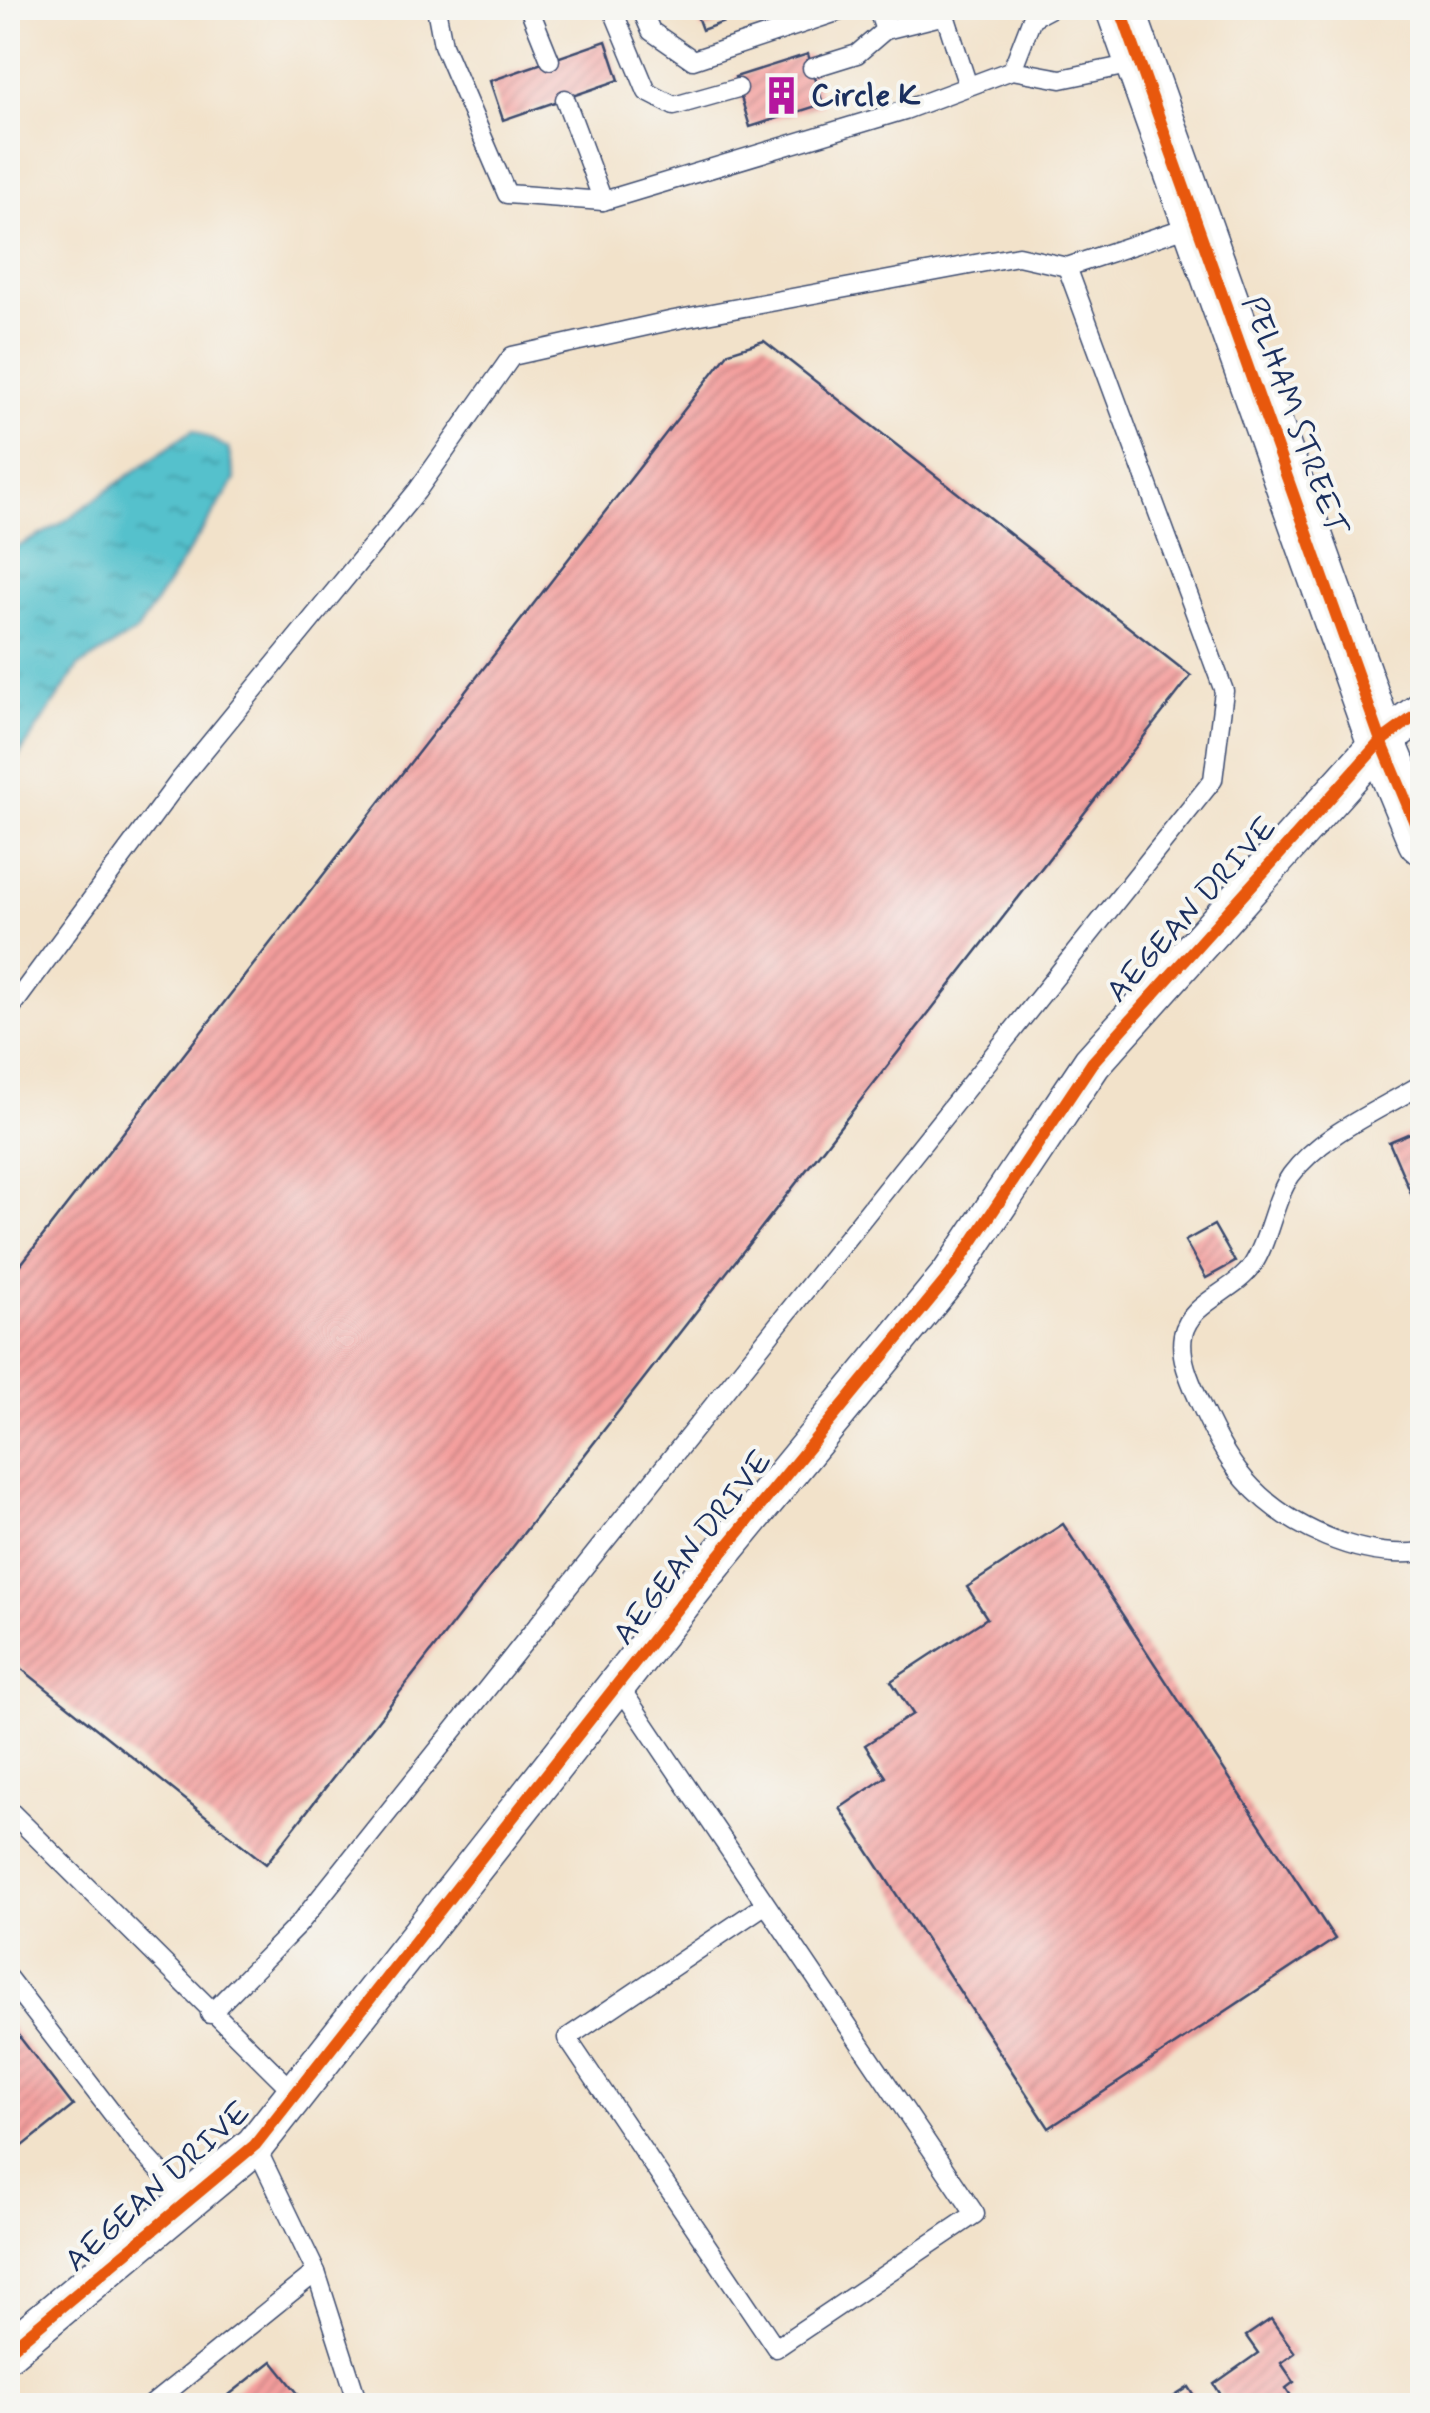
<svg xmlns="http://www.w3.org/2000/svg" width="1430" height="2413" font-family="Mynerve,sans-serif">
<defs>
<pattern id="water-ripples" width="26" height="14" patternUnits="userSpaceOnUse" patternTransform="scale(2.5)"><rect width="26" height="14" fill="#54c1cc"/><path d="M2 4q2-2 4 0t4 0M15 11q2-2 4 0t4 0" fill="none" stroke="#459da9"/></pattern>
<pattern id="building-hatch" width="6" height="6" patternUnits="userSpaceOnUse" patternTransform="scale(2.5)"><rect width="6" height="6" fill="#f49e9c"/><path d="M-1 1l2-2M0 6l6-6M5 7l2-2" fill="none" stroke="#c58182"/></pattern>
</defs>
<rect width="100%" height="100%" fill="#f6f6f2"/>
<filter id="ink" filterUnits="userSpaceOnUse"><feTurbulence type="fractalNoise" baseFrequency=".01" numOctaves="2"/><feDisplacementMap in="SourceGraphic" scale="20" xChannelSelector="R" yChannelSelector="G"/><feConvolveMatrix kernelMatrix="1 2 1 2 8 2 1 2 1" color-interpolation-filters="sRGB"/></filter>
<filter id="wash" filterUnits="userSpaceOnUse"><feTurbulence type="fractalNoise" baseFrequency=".0048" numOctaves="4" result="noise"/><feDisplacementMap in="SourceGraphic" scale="40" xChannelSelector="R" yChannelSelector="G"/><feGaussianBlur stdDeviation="2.25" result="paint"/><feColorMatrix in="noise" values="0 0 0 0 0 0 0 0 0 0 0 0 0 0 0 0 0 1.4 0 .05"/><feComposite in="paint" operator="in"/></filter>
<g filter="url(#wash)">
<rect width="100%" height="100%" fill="#f2e2ca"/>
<polygon fill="url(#water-ripples)" stroke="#387895" stroke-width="2.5" points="193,430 228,448 235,480 137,631 78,667 8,772 8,552 59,525"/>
<g id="blocks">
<g fill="url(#building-hatch)">
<polygon points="694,8 763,8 702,30"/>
<polygon points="606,41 619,80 503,120 490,81"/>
<polygon points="808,54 823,104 750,127 735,77"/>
<polygon points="764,341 1191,676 266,1864 8,1658 8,1281 729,352"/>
<polygon points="1422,1128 1422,1202 1416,1205 1389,1142"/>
<polygon points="1214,1225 1235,1262 1206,1278 1185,1241"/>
<polygon points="1063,1524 1335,1939 1049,2128 840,1808 886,1777 865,1745 913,1714 891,1681 987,1618 967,1587"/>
<polygon points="8,2022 73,2106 8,2158"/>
<polygon points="1271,2319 1295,2353 1281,2363 1294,2382 1286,2388 1291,2396 1278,2406 1228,2406 1214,2384 1258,2353 1246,2336"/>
<polygon points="272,2361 308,2406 215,2406"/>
<polygon points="1189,2387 1201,2406 1177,2406 1172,2398"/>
</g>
</g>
</g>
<g filter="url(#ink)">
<use href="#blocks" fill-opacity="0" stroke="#3b4a6e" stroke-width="2.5"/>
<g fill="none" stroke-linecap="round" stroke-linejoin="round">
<defs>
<g id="service">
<polyline points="436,8 443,45 507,194 603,201 905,110 1012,70 1061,79 1138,63"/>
<polyline points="529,8 550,60"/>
<polyline points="612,8 647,92 674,106 738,88"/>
<polyline points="641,8 651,31 693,60 849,8"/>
<polyline points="877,8 885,30 945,15 952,8"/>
<polyline points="945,15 968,86"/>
<polyline points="812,68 857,54 885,30"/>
<polyline points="1012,70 1032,18 1051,8"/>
<polyline points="565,99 603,201"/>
<polyline points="8,1012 179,781 417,491 512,356 674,320 1018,256 1067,267 1196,224"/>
<path d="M1422,1084c-42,26 -101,50 -131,91 -18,26 -21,64 -39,91 -18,26 -62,36 -69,69 -4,22 7,46 16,66 13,28 26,56 46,79 41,47 116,80 177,72"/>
<polyline points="619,1686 975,2214 776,2348 567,2038 766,1904"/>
<polyline points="8,1809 296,2094"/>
<polyline points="8,1978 139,2148 189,2203"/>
<polyline points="210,2014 299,1924 1213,780 1224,691 1067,267"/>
<polyline points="316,2272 359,2406"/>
<polyline points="150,2406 316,2272 255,2145"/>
</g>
<polyline id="minor" points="8,2351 255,2145 701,1578 951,1274 1092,1063 1381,741 1422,711"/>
<polyline id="tertiary" points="1120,8 1381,741 1422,840"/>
</defs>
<use href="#service" stroke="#3b4a6e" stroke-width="21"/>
<use href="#minor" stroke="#3b4a6e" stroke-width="41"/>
<use href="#tertiary" stroke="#3b4a6e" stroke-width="51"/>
<use href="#service" stroke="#fff" stroke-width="18"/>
<use href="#minor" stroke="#fff" stroke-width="38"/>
<use href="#tertiary" stroke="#fff" stroke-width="48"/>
<defs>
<g id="cycleway">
<polyline points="1120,8 1381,741 1422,840"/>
<polyline points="8,2351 255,2145 701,1578 951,1274 1092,1063 1381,741 1422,711"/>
</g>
</defs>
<use href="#cycleway" stroke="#f6f6f2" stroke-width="19"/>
<use href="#cycleway" stroke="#e8590c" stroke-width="12"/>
</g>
</g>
<defs>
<symbol id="building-bare" viewBox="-9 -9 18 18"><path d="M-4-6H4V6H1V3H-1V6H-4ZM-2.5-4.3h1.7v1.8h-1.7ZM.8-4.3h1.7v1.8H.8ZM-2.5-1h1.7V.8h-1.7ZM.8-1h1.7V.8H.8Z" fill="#b5179e" stroke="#f6f6f2" stroke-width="2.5" paint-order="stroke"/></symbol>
</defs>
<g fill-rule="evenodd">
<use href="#building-bare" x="754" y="68" width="55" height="55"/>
</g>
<g text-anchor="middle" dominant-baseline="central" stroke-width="8" stroke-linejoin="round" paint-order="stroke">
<g font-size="32" font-weight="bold" fill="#1b2f5e" stroke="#f6f6f2" text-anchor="start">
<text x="811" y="96">Circle K</text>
</g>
<g font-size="32" fill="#1b2f5e" stroke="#f6f6f2">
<text transform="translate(1294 416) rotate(70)">PELHAM STREET</text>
<text transform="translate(1192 910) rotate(-48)">AEGEAN DRIVE</text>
<text transform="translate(693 1548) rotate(-52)">AEGEAN DRIVE</text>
<text transform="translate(158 2187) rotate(-42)">AEGEAN DRIVE</text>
</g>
</g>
<rect width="1430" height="2413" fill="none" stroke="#f6f6f2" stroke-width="40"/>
</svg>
